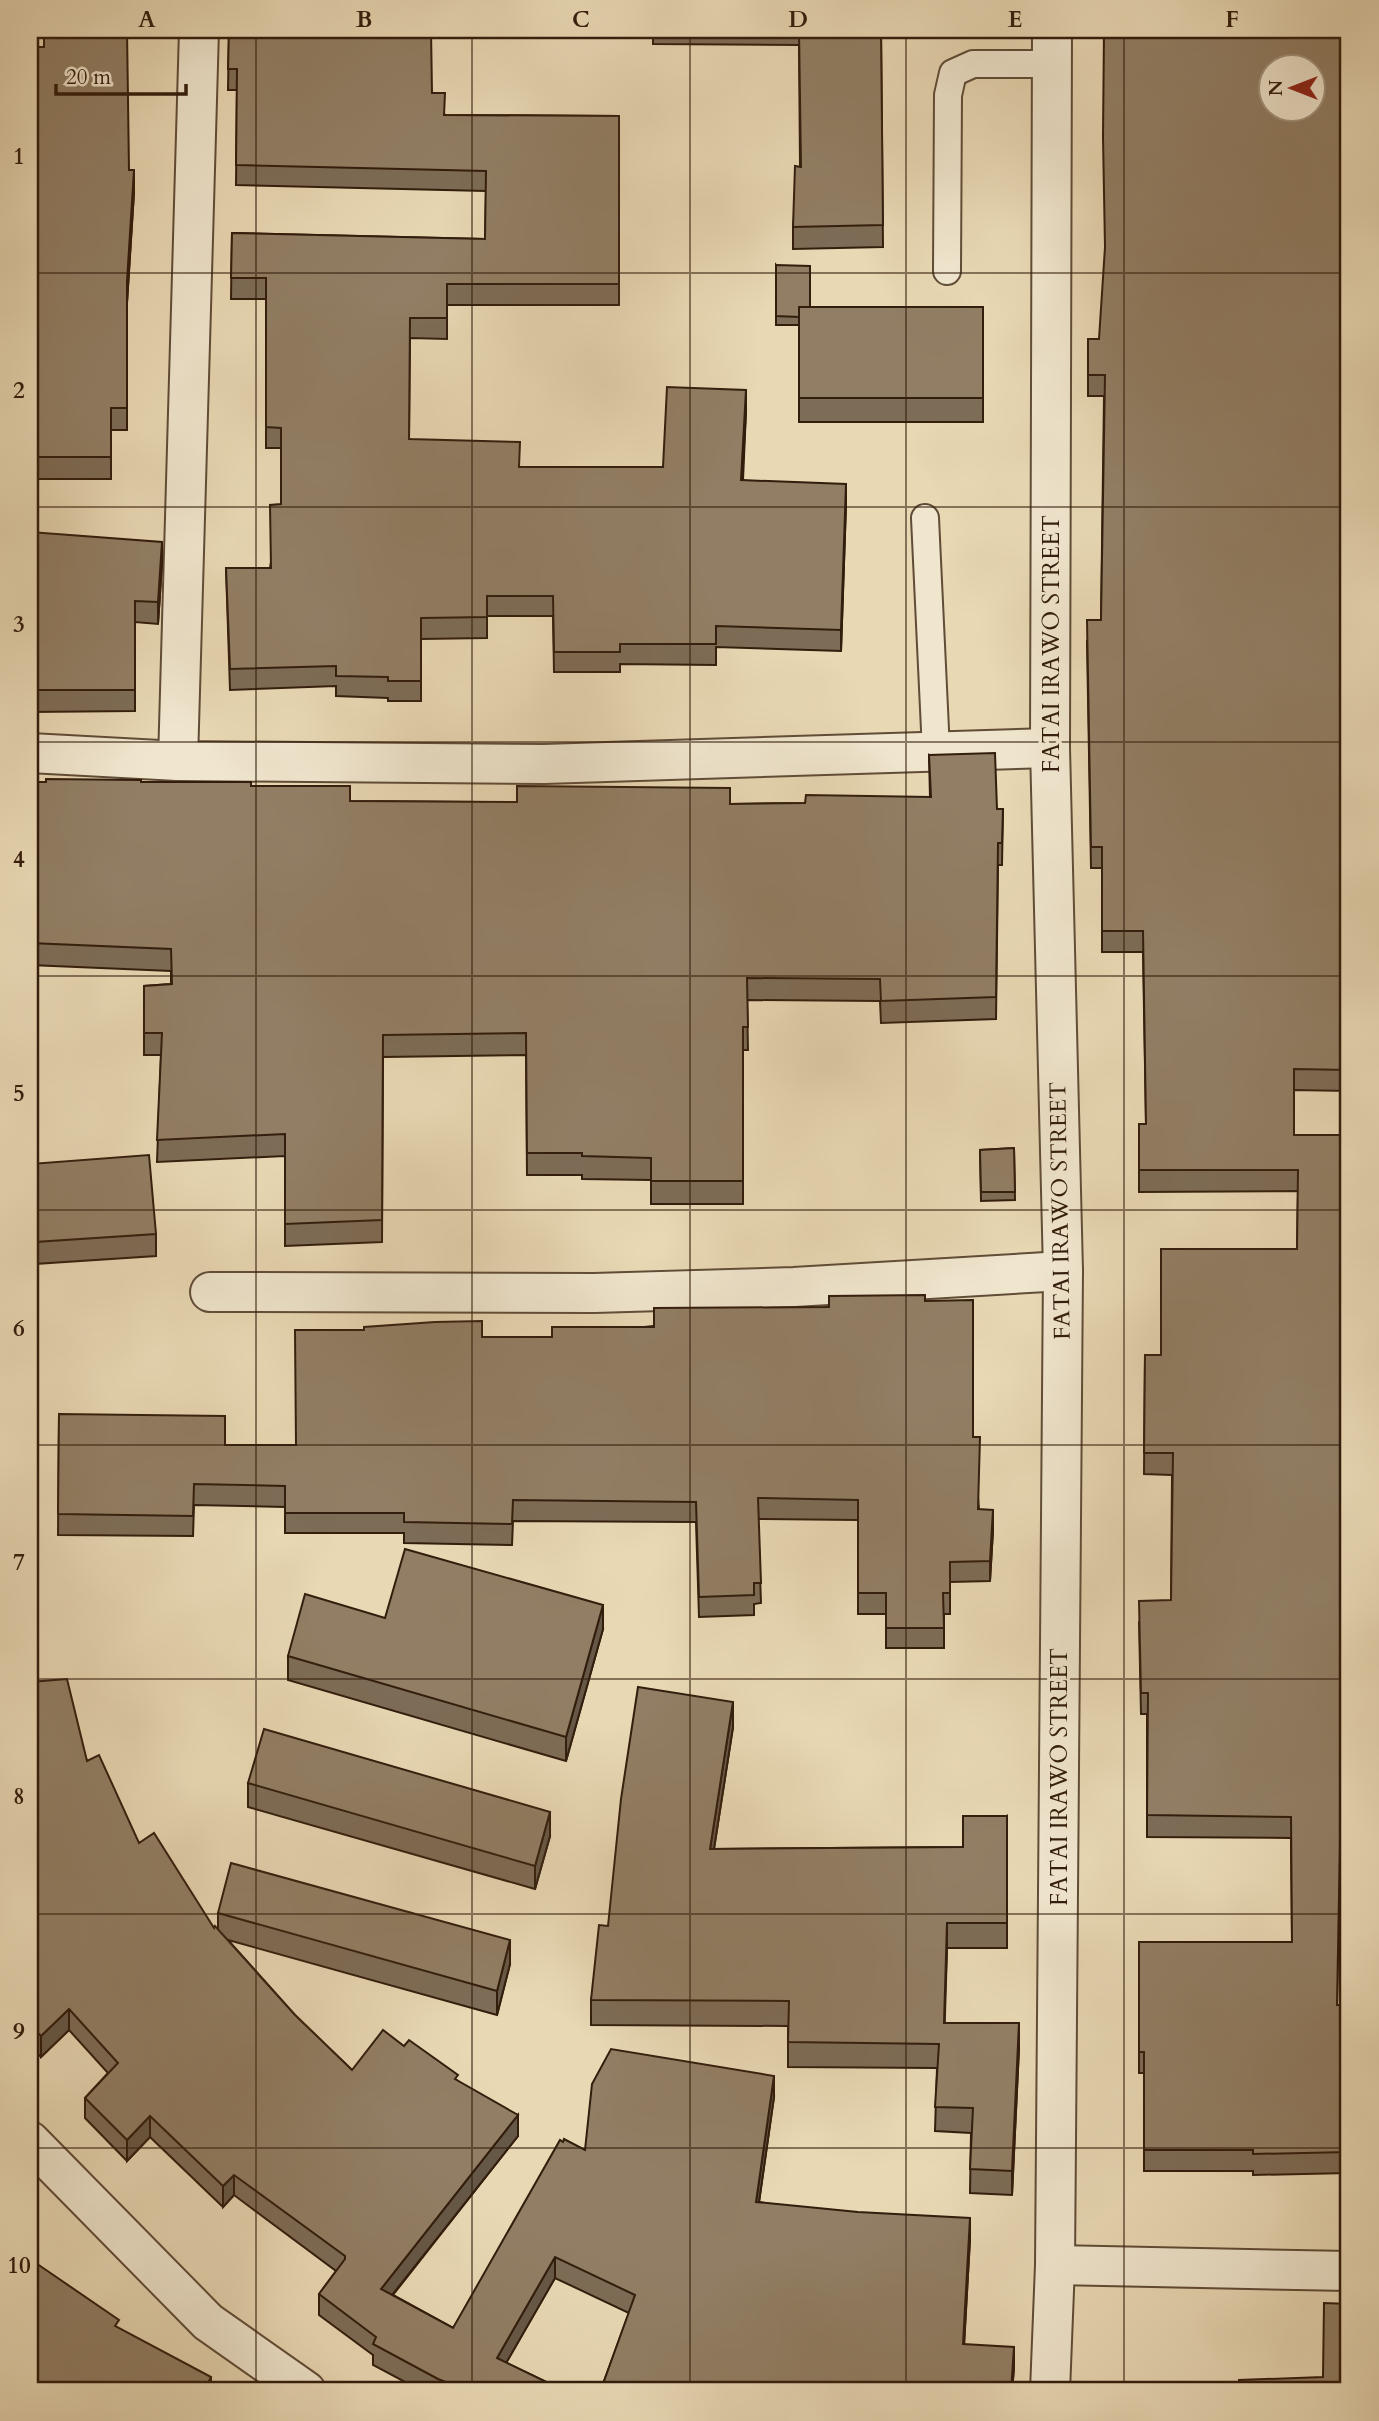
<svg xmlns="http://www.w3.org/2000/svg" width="1379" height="2421" font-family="Cardo,serif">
<rect width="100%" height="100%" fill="#e8d8b4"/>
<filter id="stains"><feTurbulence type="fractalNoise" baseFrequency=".00286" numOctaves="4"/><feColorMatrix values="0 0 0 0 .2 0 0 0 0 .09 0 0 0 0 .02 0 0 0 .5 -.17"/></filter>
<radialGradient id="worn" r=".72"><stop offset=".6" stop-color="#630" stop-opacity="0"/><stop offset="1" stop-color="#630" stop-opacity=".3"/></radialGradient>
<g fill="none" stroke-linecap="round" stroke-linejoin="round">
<defs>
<g id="service">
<polyline points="947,271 948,95 953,73 973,64 1053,64"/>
<polyline points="925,518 936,751"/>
</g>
<g id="minor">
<polyline points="30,753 178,761 544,764 1050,748"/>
<polyline points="178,761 199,30"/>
<polyline points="210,1292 594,1293 794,1287 1063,1271"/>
<polyline points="30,2141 208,2322 306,2391"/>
<polyline points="1055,2265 1349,2271"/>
<polyline points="1050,2391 1055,2265 1063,1271 1050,748 1052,30"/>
</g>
</defs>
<use href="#service" stroke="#604c37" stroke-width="30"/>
<use href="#minor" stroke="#604c37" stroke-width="42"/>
<use href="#service" stroke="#f0e6ce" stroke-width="26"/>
<use href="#minor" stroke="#f0e6ce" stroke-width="38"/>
</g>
<g fill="#7d6c56" stroke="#331d0d" stroke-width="2">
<polygon points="229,30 432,93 445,115 619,116 619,305 447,305 447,339 410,338 409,439 519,467 663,467 746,411 743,480 846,504 841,651 716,647 716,665 620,664 620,672 554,672 553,616 487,616 487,638 421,639 421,701 388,701 388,698 336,696 336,686 230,690 226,568 270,568 281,504 281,448 266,448 266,299 231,299 232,233 485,239 486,191 236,185 237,90 228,90"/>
<polygon points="653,30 881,30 883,247 793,249 793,227 800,167 799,45 653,44"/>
<polygon points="1349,30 1349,1091 1294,1090 1294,1135 1349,1135 1349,1256 1341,1256 1341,1310 1349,1310 1349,1756 1342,1756 1337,2005 1349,2005 1349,2173 1253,2175 1253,2171 1144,2171 1144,2073 1139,2073 1139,1942 1292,1942 1291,1838 1147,1837 1147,1714 1141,1714 1139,1622 1171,1600 1172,1475 1144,1474 1145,1355 1161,1355 1297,1249 1298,1191 1139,1192 1139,1124 1146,1124 1143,952 1102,952 1102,868 1091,868 1087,641 1101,620 1104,396 1088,396 1088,339 1099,339"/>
<polygon points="30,47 129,170 134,192 127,303 127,430 111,430 111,479 30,479"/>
<polygon points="776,265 810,307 983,307 983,422 799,422 799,325 776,325"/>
<polygon points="30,532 162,564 158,624 135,622 135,711 30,712"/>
<polygon points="929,755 997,809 1003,809 1002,865 998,865 996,1019 881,1023 880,1001 747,1000 748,1050 743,1050 743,1204 651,1204 651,1180 582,1179 582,1175 527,1175 526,1055 383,1057 382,1242 285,1246 285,1156 157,1162 161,1055 144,1055 144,986 171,984 171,971 30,965 30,782 141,782 251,786 350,801 730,804 805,803 930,797"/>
<polygon points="1014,1148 1015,1200 981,1201 980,1150"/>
<polygon points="30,1152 31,1164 156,1234 156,1256 35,1264 34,1296 30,1296"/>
<polygon points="925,1301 973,1437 979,1509 993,1530 990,1581 950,1582 950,1614 944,1614 944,1648 886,1648 886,1614 858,1614 858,1520 758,1519 761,1603 754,1604 754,1615 699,1617 696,1522 513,1521 512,1545 404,1543 404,1533 285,1533 285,1507 194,1505 193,1536 58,1535 59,1414 225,1445 296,1445 482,1337 552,1337 829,1307"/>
<polygon points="385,1618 603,1629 566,1761 288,1680 288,1656"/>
<polygon points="30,1682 87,1761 139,1843 214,1928 218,1928 218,1913 510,1964 497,2015 228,1940 295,2015 352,2070 404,2046 458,2081 518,2136 393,2295 453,2328 585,2150 774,2097 759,2202 970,2239 964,2344 1014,2368 1012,2391 603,2391 603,2384 629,2313 555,2278 506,2363 565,2391 422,2391 373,2365 373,2355 319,2315 319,2294 336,2271 234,2195 223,2207 150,2137 127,2161 85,2118 85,2098 108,2073 69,2030 41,2057 30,2046"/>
<polygon points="733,1727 714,1849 963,1847 1007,1816 1007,1948 947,1948 944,2023 1019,2048 1012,2195 970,2193 971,2133 935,2131 937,2068 788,2067 788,2026 591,2025 591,2000 608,1926"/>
<polygon points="248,1783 550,1836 535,1889 248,1807"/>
</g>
<g fill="#665846" stroke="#331d0d" stroke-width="2">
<polygon points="134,170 134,192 127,303 127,281"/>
<polygon points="746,390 746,411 741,501 741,480"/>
<polygon points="846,484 846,504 841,651 841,630"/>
<polygon points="162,542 162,564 158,624 158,602"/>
<polygon points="993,1510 993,1530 990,1581 990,1561"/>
<polygon points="603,1605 603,1629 566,1761 566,1737"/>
<polygon points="733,1702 733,1727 710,1874 710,1849"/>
<polygon points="550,1812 550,1836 535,1889 535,1866"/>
<polygon points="947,1923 947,1948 944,2048 944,2023"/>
<polygon points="510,1940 510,1964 497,2015 497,1991"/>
<polygon points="69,2009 69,2030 41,2057 41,2036"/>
<polygon points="1019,2023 1019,2048 1012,2195 1012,2171"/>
<polygon points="774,2076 774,2097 756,2223 756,2202"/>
<polygon points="518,2115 518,2136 381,2309 381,2289"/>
<polygon points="150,2116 150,2137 127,2161 127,2140"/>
<polygon points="234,2175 234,2195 223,2207 223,2186"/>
<polygon points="970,2218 970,2239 963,2365 963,2344"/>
<polygon points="555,2257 555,2278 497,2379 497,2358"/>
<polygon points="1014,2347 1014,2368 1012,2391 1011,2391"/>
<polygon points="211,2377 211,2391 204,2391"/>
</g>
<g fill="#917e64" stroke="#331d0d" stroke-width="2" fill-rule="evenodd">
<polygon points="44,30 127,30 129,170 134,170 127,281 127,408 111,408 111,457 30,457 30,47 44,47"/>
<polygon points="229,30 431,30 432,93 445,93 444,115 619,116 619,284 447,284 447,318 410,318 409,439 520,442 519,467 663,467 667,387 746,390 741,480 846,484 841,630 716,626 716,644 620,644 620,652 554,652 553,596 487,596 487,617 421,618 421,681 388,681 388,677 336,676 336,666 230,669 226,568 271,568 270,505 281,504 281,428 266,427 266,278 231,278 232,233 485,239 486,171 236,165 237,69 228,69"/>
<polygon points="799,30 881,30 883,225 793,227 795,166 801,167"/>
<path d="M1104,30h245v1040l-55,-1v66h55v100h-8v75h8v425h-7l-5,270h12v147l-96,2v-4h-109v-98h-5v-110h153l-1,-125 -144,-2 1,-122h-7l-2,-92 32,-1 2,-147h-29l1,-98h16v-106h136l1,-79h-159v-46h7l-3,-193h-41v-84h-11l-4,-227h14l4,-245h-17v-36h11l6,-92 -2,-110zM1270,66h42v42h-42z"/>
<polygon points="776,265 810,266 810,307 799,307 799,317 776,316"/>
<rect x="799" y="307" width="184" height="91"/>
<polygon points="30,532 162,542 158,602 135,601 135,690 30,690"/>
<polygon points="995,753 997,809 1003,809 1002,843 998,843 996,997 881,1001 880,979 747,978 748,1027 743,1027 743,1181 651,1181 651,1158 582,1156 582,1153 527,1153 526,1033 383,1035 382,1220 285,1224 285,1134 157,1140 162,1033 144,1033 144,986 172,984 171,949 30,943 30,782 46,782 46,779 141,780 141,782 251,782 251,786 350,786 350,801 517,802 517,786 730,788 730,804 805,803 806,795 931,797 929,755"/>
<polygon points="1014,1148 1015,1192 981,1192 980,1150"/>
<polygon points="30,1152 31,1164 149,1155 156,1234 35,1242 34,1274 30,1274"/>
<polygon points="925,1295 925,1301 973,1300 973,1437 980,1437 978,1509 993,1510 990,1561 950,1562 950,1593 943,1593 944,1628 886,1628 886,1593 858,1593 858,1500 758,1498 761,1583 754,1583 754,1595 699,1597 696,1502 513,1500 512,1524 404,1522 404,1513 285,1513 285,1486 194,1484 193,1516 58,1514 59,1414 225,1416 225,1445 296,1445 295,1330 364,1330 364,1327 435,1322 482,1321 482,1337 552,1337 552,1327 654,1327 654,1308 829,1307 829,1296"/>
<polygon points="405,1549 603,1605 566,1737 288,1656 305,1594 385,1618"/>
<polygon points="67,1679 87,1761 99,1755 139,1843 154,1833 214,1928 215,1926 295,2015 352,2070 383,2030 404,2046 409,2040 458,2075 455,2079 518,2115 381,2289 453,2328 560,2140 563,2142 564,2139 585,2150 592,2084 611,2049 774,2076 756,2202 858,2212 970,2218 963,2344 1014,2347 1011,2391 621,2391 603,2384 635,2295 555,2257 497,2358 565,2391 469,2391 438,2379 373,2344 376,2337 319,2294 345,2259 345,2256 234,2175 223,2186 150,2116 127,2140 85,2098 118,2063 69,2009 41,2036 30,2025 30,1682"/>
<polygon points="638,1687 733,1702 710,1849 963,1847 963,1816 1007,1816 1007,1923 947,1923 944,2023 1019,2023 1012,2171 970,2169 973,2108 935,2107 939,2044 788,2042 789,2001 591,2000 599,1925 608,1926 621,1799"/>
<polygon points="264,1729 550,1812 535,1866 248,1783"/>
<polygon points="231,1863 510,1940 497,1991 218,1913"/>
<polygon points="30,2259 119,2320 115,2326 211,2377 204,2391 30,2391"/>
<polygon points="1324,2303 1349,2304 1349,2391 1239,2391 1239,2380 1323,2377"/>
</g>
<path fill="none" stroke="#331d0d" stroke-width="2" stroke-opacity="0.55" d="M256,30v2361M472,30v2361M690,30v2361M906,30v2361M1124,30v2361M30,273h1319M30,507h1319M30,742h1319M30,976h1319M30,1210h1319M30,1445h1319M30,1679h1319M30,1914h1319M30,2148h1319"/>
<g text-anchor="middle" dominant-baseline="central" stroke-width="6" stroke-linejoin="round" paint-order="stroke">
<g font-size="23" fill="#331d0d" stroke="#f0e6ce">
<text transform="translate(1051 644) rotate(-90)">FATAI IRAWO STREET</text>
<text transform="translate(1060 1211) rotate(-91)">FATAI IRAWO STREET</text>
<text transform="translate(1059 1777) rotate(-90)">FATAI IRAWO STREET</text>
</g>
</g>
<rect width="1379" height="2421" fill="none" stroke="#e8d8b4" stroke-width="77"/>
<g transform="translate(1292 88) rotate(270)"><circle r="33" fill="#f0e6ce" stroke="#a49681" stroke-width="2"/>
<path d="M0-5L12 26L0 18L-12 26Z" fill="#8f2418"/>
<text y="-10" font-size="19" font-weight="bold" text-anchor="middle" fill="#331d0d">N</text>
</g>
<path d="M56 84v10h130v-10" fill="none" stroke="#331d0d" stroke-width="3.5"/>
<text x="66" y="84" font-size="21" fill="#331d0d" stroke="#f0e6ce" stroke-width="5" paint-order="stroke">20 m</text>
<rect x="38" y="38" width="1302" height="2344" fill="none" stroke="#331d0d" stroke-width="2.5"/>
<g font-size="23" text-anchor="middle" font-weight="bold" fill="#331d0d">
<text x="147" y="27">A</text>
<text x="364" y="27">B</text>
<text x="581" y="27">C</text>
<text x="798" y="27">D</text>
<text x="1015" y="27">E</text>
<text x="1232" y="27">F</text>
<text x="19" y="164">1</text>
<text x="19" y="398">2</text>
<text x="19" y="632">3</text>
<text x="19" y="867">4</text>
<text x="19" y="1101">5</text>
<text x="19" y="1336">6</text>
<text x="19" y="1570">7</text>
<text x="19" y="1804">8</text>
<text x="19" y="2039">9</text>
<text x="19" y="2273">10</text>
</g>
<rect width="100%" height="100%" filter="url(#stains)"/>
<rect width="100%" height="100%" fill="url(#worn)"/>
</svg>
